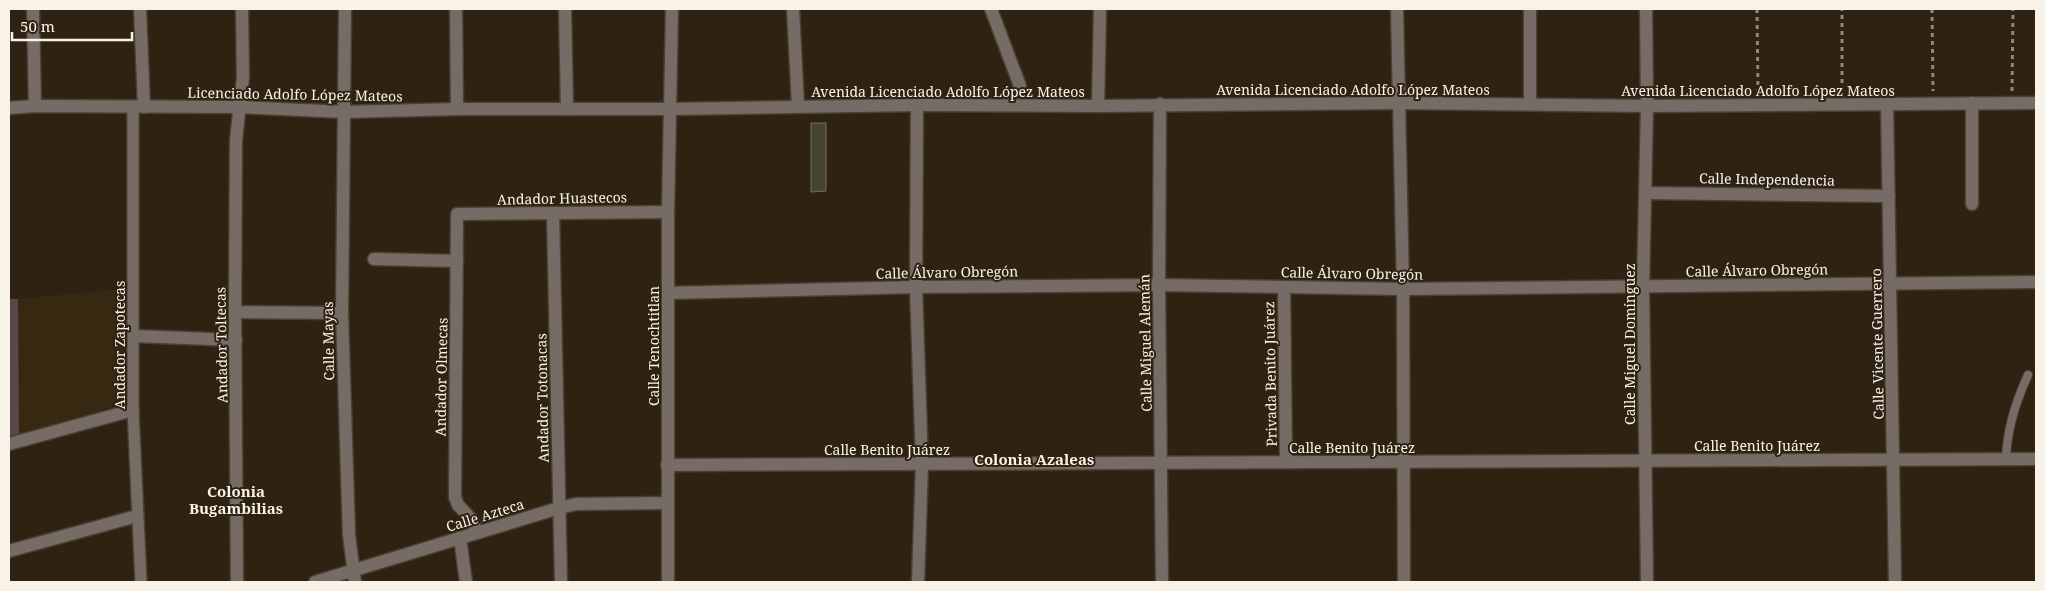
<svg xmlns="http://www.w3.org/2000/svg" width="2045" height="591" font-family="'Noto Serif',serif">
<rect width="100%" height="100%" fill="#2e2313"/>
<polygon fill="#372812" points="124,289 124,403 19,435 18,299"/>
<polygon fill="#5a4749" points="9,299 18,299 19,435 9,436"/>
<polygon fill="#464532" stroke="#70705b" points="811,123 826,123 826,191 811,192"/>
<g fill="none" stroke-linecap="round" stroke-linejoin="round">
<defs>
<path id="service" d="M2006,459c1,-30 9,-56 22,-84"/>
<polyline id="pedestrian" points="133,107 133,410 141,582"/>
<g id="minor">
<polyline points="33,9 35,106"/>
<polyline points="140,9 144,107"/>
<polyline points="345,9 342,313 349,535 355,582"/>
<polyline points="456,9 457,109"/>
<polyline points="565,9 567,109"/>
<polyline points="793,9 798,106"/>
<polyline points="991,9 1020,86"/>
<polyline points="1397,9 1403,289 1404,582"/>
<polyline points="1972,103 1972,204"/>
<polyline points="1160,104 1159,285 1162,582"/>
<polyline points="1530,104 1530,9"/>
<polyline points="1887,104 1895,582"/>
<polyline points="917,105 916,287 922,464 918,582"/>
<polyline points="670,109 672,9"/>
<polyline points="1645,193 1889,196"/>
<polyline points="553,213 561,582"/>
<polyline points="374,259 457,261"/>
<polyline points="1284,287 1286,462"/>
<polyline points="668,293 916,287 1159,285 1403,289 2036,282"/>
<polyline points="235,312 342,313"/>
<polyline points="134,336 236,340"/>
<polyline points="9,444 133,410"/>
<polyline points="667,465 2036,459"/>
<polyline points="477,533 472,520 458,505 455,497 457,214 668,212"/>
<polyline points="460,538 466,582"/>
<polyline points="9,551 137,516"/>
<polyline points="237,582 235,312 236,140 243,77 242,9"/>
<polyline points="1647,582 1643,287 1647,106"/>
</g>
<g id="tertiary">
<polyline points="1646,9 1647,106"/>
<polyline points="1098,106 1100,9"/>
<polyline points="9,108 35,106 239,107 344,112 457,109 670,109 917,105 1098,106 1399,103 1647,106 2036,103"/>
<polyline points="315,582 559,508 576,504 667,503"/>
<polyline points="668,582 668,212 670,109"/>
</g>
</defs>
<use href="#service" stroke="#4a4031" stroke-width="10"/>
<use href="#pedestrian" stroke="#4a4031" stroke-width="14"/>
<use href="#minor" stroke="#4a4031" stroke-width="15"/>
<use href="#tertiary" stroke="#4a4031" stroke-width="15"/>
<g stroke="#91887a" stroke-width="3" stroke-dasharray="4 4" stroke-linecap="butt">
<polyline points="1757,9 1758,93"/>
<polyline points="1932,9 1933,91"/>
<polyline points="1842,91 1842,9"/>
<polyline points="2012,91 2013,9"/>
</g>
<use href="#service" stroke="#776b65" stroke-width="8"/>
<use href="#pedestrian" stroke="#776b65" stroke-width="11"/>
<use href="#minor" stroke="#776b65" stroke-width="12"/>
<use href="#tertiary" stroke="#776b65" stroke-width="12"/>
</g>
<g text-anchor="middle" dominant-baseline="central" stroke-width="4" stroke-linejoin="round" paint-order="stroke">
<g font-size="14" fill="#f9f2e7" stroke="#2e2313">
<text x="1353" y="89">Avenida Licenciado Adolfo López Mateos</text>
<text x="1758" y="90">Avenida Licenciado Adolfo López Mateos</text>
<text x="948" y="91">Avenida Licenciado Adolfo López Mateos</text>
<text transform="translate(295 94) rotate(1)">Licenciado Adolfo López Mateos</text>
<text transform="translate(1767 179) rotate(1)">Calle Independencia</text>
<text transform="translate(562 198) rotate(-1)">Andador Huastecos</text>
<text transform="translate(1757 270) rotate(-1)">Calle Álvaro Obregón</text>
<text transform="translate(947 272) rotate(-1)">Calle Álvaro Obregón</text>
<text transform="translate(1352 273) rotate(1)">Calle Álvaro Obregón</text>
<text transform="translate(328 341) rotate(-91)">Calle Mayas</text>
<text transform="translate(1145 343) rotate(-91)">Calle Miguel Alemán</text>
<text transform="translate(1629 344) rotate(-90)">Calle Miguel Domínguez</text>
<text transform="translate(1877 344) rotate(-91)">Calle Vicente Guerrero</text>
<text transform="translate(119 345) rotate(-90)">Andador Zapotecas</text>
<text transform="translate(221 345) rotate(-91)">Andador Toltecas</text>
<text transform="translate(653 346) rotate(-90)">Calle Tenochtitlan</text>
<text transform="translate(1270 374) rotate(-91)">Privada Benito Juárez</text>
<text transform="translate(441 377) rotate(-89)">Andador Olmecas</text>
<text transform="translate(542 398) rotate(-91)">Andador Totonacas</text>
<text x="1757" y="445">Calle Benito Juárez</text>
<text x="1352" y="447">Calle Benito Juárez</text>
<text x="887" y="449">Calle Benito Juárez</text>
<text transform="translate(485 515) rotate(-17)">Calle Azteca</text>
</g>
<g font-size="15" font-weight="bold" fill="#f9f2e7" stroke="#2e2313">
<text x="1034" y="459">Colonia Azaleas</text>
<text x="236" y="491">Colonia<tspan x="236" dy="17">Bugambilias</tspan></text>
</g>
</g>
<rect width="2045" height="591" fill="none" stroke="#f9f2e7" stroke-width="20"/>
<path d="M12 32v8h120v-8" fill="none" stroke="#f9f2e7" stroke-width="2.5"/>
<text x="20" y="32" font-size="15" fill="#f9f2e7" stroke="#2e2313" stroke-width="4" paint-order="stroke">50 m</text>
</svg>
